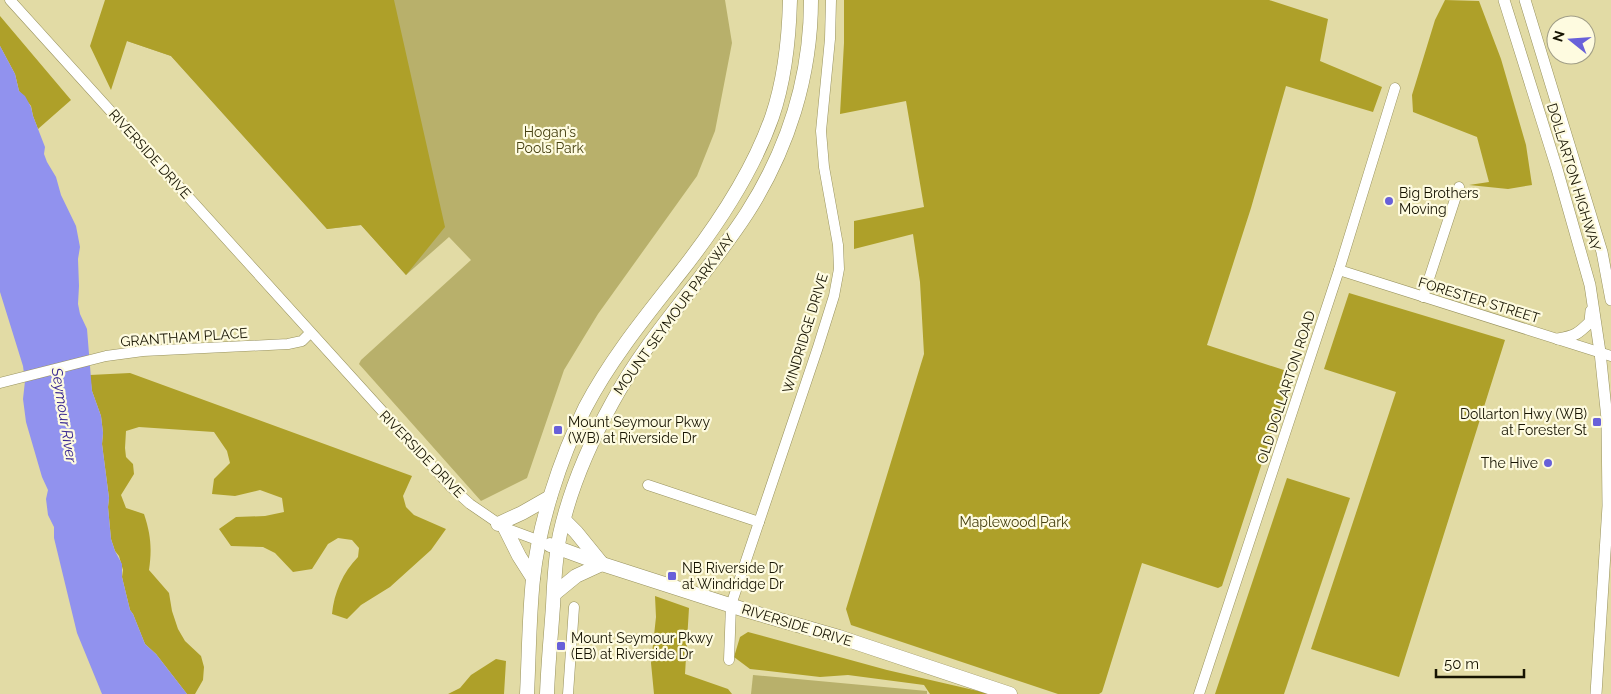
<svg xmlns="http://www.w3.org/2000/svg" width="1611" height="694" font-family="Raleway,sans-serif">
<rect width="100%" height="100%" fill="#e2dba5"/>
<g fill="#b8b06b">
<polygon points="141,0 725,0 732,43 715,131 697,176 598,314 564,370 527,478 481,501 359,364 361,360 471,260 449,237 406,275 361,225 327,229 171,56 127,41"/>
<polygon points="753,675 927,691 927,694 751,694"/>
</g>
<g fill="#aea029">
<polygon points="105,0 394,0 445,227 406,275 361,225 327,229 171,56 127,41 111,90 90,46"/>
<polygon points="844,0 1269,0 1328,19 1320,61 1382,87 1373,112 1286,86 1251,208 1207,345 1287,371 1290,377 1222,586 1218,588 1142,563 1102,692 1099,694 1058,694 851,625 846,609 924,354 920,282 913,234 854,249 854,221 924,207 906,101 840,114 844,43"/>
<polygon points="1445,0 1479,1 1501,59 1526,145 1532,185 1508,189 1469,185 1489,182 1477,137 1413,112 1412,95 1435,20"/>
<polygon points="0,16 71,100 38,129 33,116 31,106 19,91 15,74 0,46"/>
<polygon points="1349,293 1505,340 1399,677 1311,649 1396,392 1324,369"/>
<path d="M130,373l282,103 -9,20 3,11 8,8 32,14 -15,21 -41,37 -29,18 -14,14 -15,-5c2,-21 11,-42 26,-57l1,-9 -7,-8 -14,-2 -10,6 -16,25 -19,3 -18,-19 -12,-6 -32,-1 -12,-17 17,-12 29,-1 19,-4 -2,-14 -22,-8 -25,6 -23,-2 2,-15 16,-16 -3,-12 -13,-19 -75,-5 -13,4 -1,17 1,9 7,7 1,10 -13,21 5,13 18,6c7,21 8,35 5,56l20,23 3,18 6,18 7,12 16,15 3,11 -1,13 -8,14h-8l-31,-40 -11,-10 -12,-30 -3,-4 -8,-33 1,-7 -4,-14 -4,-5 -4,-12 -3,-32 1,-9 -7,-54 1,-11 -2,-17 -9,-25 -2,-16z"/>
<polygon points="1287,478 1350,498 1284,694 1215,694"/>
<polygon points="655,596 689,608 685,674 728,689 732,694 654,694 651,663 656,617"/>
<polygon points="748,632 887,670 991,694 930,694 924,685 848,675 820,677 750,669 734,657 740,637"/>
<polygon points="496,659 506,661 504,694 448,694 460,688 471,675"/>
</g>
<polygon fill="#9192ee" points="0,46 15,74 19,91 25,96 31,107 33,116 45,147 44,154 47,162 56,177 61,195 76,226 80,247 78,259 79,286 78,304 80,314 87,329 92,391 101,416 103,433 102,444 109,498 108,507 111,539 115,551 122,564 122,577 130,610 133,614 145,644 156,654 187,694 102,694 77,633 54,538 54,527 48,515 46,499 48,490 42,477 26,422 23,399 25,381 23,366 0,292"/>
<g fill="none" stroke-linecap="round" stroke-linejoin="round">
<defs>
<g id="minor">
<polyline points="10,0 451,487 470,504 505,528 540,541"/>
<polyline points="1339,270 1611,356"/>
<polyline points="1423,297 1459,187"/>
<polyline points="0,383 106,356 143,351 288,344 302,341 310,333"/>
<polyline points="648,485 759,522"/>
<polyline points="729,660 731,605 818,347 834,296 839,269 838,245 824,167 821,131 830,39 831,0"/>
<polyline points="568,694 574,607"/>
<polyline points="1199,694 1339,270 1395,88"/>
</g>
<g id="tertiary">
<polyline points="1504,0 1557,169 1590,285 1600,352 1607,419 1608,506 1596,694"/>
<polyline points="1525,0 1602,252 1611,300"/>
<path d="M1558,339c17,-3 20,-5 32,-17l1,-11"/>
</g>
<g id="secondary">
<polyline points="564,520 576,532 602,564"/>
<polyline points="498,524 522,513 550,497"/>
<polyline points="505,528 519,556 533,578"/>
<polyline points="550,545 602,564 745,610 839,637 1010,694"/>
<polyline points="554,594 576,576 602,564"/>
<path d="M527,694c2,-38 2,-77 6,-115 6,-56 27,-120 52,-171 25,-48 60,-91 94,-134 38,-48 73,-100 93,-157 13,-38 17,-78 18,-117"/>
<path d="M547,694c1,-29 4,-59 6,-88 1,-24 2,-48 7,-72 10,-45 30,-91 52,-131 37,-69 93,-125 135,-190 41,-64 64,-137 64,-213"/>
</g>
</defs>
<use href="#minor" stroke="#98925e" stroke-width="11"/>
<use href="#tertiary" stroke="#98925e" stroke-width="12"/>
<use href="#secondary" stroke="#98925e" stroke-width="15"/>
<use href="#minor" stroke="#fff" stroke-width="10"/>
<use href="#tertiary" stroke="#fff" stroke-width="11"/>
<use href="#secondary" stroke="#fff" stroke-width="14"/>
</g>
<g fill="#6860d9" stroke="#fefbe0" stroke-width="2">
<circle cx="1389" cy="201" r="5"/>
<rect x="1592" y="417" width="10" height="10" rx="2.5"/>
<rect x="553" y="425" width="10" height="10" rx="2.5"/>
<circle cx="1548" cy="463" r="5"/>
<rect x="667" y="571" width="10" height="10" rx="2.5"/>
<rect x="556" y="641" width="10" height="10" rx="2.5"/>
</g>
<g text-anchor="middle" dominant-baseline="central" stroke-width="4.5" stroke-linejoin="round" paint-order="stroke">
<g font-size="14" fill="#484213" stroke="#fefbe0">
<text x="550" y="132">Hogan's<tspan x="550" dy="16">Pools Park</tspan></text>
<text x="1014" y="522">Maplewood Park</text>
</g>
<g font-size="14" fill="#161301" stroke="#fefbe0">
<text transform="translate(150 154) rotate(48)">RIVERSIDE DRIVE</text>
<text transform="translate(1574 177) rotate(73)">DOLLARTON HIGHWAY</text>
<text transform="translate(1479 300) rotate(17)">FORESTER STREET</text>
<text transform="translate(674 314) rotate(-54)">MOUNT SEYMOUR PARKWAY</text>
<text transform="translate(805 333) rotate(-73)">WINDRIDGE DRIVE</text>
<text transform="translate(184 337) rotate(-4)">GRANTHAM PLACE</text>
<text transform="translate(1286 387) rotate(-72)">OLD DOLLARTON ROAD</text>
<text transform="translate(422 454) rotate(46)">RIVERSIDE DRIVE</text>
<text transform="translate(797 625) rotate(17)">RIVERSIDE DRIVE</text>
</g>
<g font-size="14" fill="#161301" stroke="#fefbe0" text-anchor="start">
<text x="1399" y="193">Big Brothers<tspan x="1399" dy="16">Moving</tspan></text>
<text x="1587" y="414" text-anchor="end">Dollarton Hwy (WB)<tspan x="1587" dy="16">at Forester St</tspan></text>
<text x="568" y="422">Mount Seymour Pkwy<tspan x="568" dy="16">(WB) at Riverside Dr</tspan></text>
<text x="1538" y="463" text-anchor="end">The Hive</text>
<text x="682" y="568">NB Riverside Dr<tspan x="682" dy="16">at Windridge Dr</tspan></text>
<text x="571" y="638">Mount Seymour Pkwy<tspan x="571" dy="16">(EB) at Riverside Dr</tspan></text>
</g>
<g font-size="15" font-style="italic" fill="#382790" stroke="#fefbe0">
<text transform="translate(64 415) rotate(81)">Seymour River</text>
</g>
</g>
<g transform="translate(1571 40) rotate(287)"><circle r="24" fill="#fefbe0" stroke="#a19e87"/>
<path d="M0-4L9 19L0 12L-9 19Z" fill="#6860d9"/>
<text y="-8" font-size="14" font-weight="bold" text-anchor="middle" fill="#161301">N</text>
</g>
<path d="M1436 669v8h88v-8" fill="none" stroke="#161301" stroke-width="2.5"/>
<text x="1444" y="669" font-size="15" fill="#161301" stroke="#fefbe0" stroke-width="4" paint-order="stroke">50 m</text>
</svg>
